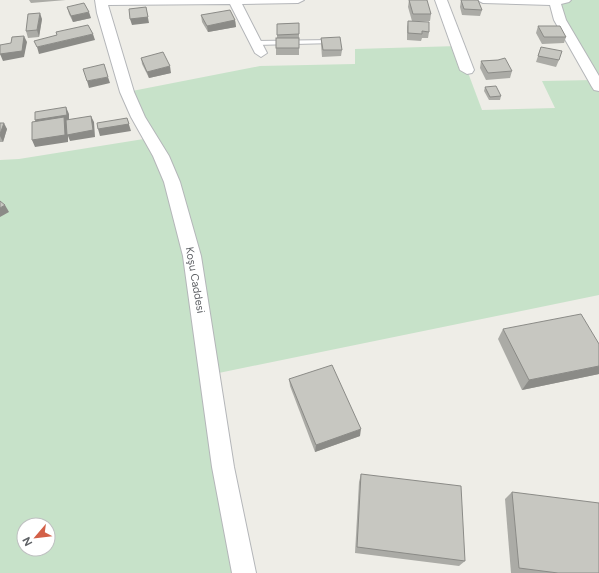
<svg xmlns="http://www.w3.org/2000/svg" width="599" height="573" font-family="Figtree,sans-serif">
<rect width="100%" height="100%" fill="#eeede7"/>
<path fill="#c7e2c9" fill-rule="evenodd" d="M554,0h45v295l-390,80 35,198h-244v-413l19,-1 131,-21 -23,-46 133,-26 95,-2v-15l103,-3 24,64 73,-2 -13,-27 52,-1zM24,525h24v24h-24z"/>
<g fill="none" stroke-linecap="round" stroke-linejoin="round">
<defs>
<polygon id="service" points="332,40 335,42 334,43 256,45 253,43 256,41"/>
<g id="minor">
<polygon points="95,0 304,0 298,3 242,4 267,53 261,57 255,53 230,4 108,5 134,92 145,117 169,156 180,182 201,256 234,467 256,573 232,573 212,467 183,256 164,182 153,156 131,117 120,92 97,13"/>
<polygon points="435,0 447,0 474,70 472,73 467,74 460,70"/>
<polygon points="477,0 571,0 569,2 561,4 566,20 599,76 599,91 594,90 592,87 554,20 550,5 483,3"/>
</g>
</defs>
<use href="#service" stroke="#b4b6b9" stroke-width="2"/>
<use href="#minor" stroke="#b4b6b9" stroke-width="2"/>
<use href="#service" fill="#fff" fill-rule="evenodd"/>
<use href="#minor" fill="#fff" fill-rule="evenodd"/>
</g>
<g fill="#ababa6">
<polygon points="29,0 66,0 31,3"/>
<polygon points="409,0 431,14 430,21 412,21 408,7"/>
<polygon points="461,0 482,10 480,16 462,15 460,7"/>
<polygon points="67,7 91,18 73,22 69,14"/>
<polygon points="201,15 235,20 236,27 208,32 202,22"/>
<polygon points="42,19 39,37 28,38 26,31"/>
<polygon points="408,21 429,32 428,38 422,38 421,41 407,40 407,27"/>
<polygon points="299,23 299,55 276,55 276,48 277,38 277,24"/>
<polygon points="538,26 566,37 564,43 542,44 536,33"/>
<polygon points="321,38 342,50 341,56 322,57 321,44"/>
<polygon points="541,47 559,60 556,67 536,62"/>
<polygon points="141,58 171,73 149,78 142,64"/>
<polygon points="498,60 512,71 510,78 486,80 480,68 481,61"/>
<polygon points="485,87 501,96 500,100 489,100 484,91"/>
<polygon points="0,123 7,129 3,142 0,142"/>
<polygon points="503,329 599,344 599,374 522,390 498,339"/>
<polygon points="289,379 360,436 315,452 290,386"/>
<polygon points="361,474 465,561 459,566 355,553 359,482"/>
<polygon points="512,492 599,573 511,573 505,499"/>
</g>
<g fill="#8b8b87">
<polygon points="146,7 149,23 132,25 130,19"/>
<polygon points="89,12 91,18 73,22 71,16"/>
<polygon points="40,13 42,19 39,37 37,30"/>
<polygon points="235,20 236,27 208,32 207,26"/>
<polygon points="93,34 95,40 39,54 37,47"/>
<polygon points="24,36 27,42 24,57 3,61 0,54"/>
<polygon points="170,66 171,73 149,78 147,72"/>
<polygon points="108,77 110,83 89,88 87,81"/>
<polygon points="66,107 69,114 69,121 91,116 94,122 95,137 70,141 68,136 68,142 35,147 32,140 38,127 35,120"/>
<polygon points="127,118 131,131 100,136 98,129"/>
<polygon points="4,123 7,129 3,142 0,136 0,134"/>
<polygon points="5,205 9,212 0,217 0,208"/>
<polygon points="599,366 599,374 522,390 529,380"/>
<polygon points="361,429 360,436 315,452 316,445"/>
</g>
<g fill="#c7c7c1" stroke="#8b8b87">
<polygon points="409,0 427,0 431,14 413,14"/>
<polygon points="461,0 478,0 482,10 464,9"/>
<polygon points="84,3 89,12 71,16 67,7"/>
<polygon points="146,7 148,17 130,19 129,9"/>
<polygon points="230,10 235,20 207,26 201,15"/>
<polygon points="40,13 37,30 26,31 28,14"/>
<polygon points="408,21 429,22 429,32 422,31 422,34 408,33"/>
<polygon points="299,23 299,34 277,35 277,24"/>
<polygon points="88,25 93,34 37,47 34,41 57,35 56,32"/>
<polygon points="538,26 560,26 566,37 544,37"/>
<polygon points="24,36 22,51 0,54 0,45 11,43 12,37"/>
<polygon points="340,37 342,50 323,50 321,38"/>
<rect x="276" y="38" width="23" height="10"/>
<polygon points="541,47 562,51 559,60 538,56"/>
<polygon points="163,52 170,66 147,72 141,58"/>
<polygon points="505,58 512,71 488,73 481,61 498,60"/>
<polygon points="104,64 108,77 87,81 83,69"/>
<polygon points="496,86 501,96 490,97 485,87"/>
<polygon points="66,107 67,115 35,120 35,112"/>
<polygon points="91,116 93,130 67,135 66,120"/>
<polygon points="64,117 65,135 32,140 32,122"/>
<polygon points="127,118 129,124 98,129 97,123"/>
<polygon points="0,123 4,123 0,134"/>
<polygon points="0,201 5,205 0,208"/>
<polygon points="581,314 599,344 599,366 529,380 503,329"/>
<polygon points="332,365 361,429 316,445 289,379"/>
<polygon points="361,474 461,486 465,561 357,547"/>
<polygon points="512,492 599,503 599,573 558,573 519,568"/>
</g>
<g text-anchor="middle" dominant-baseline="central" stroke-width="3.5" stroke-linejoin="round" paint-order="stroke">
<g font-size="11" fill="#5e6165" stroke="#fff">
<text transform="translate(195 280) rotate(80)">Koşu Caddesi</text>
</g>
</g>
<g transform="translate(36 537) rotate(242)"><circle r="19" fill="#ffffff" stroke="#bfc0c1"/>
<path d="M0-3L7 15L0 10L-7 15Z" fill="#d36048"/>
<text y="-6" font-size="11" font-weight="bold" text-anchor="middle" fill="#5e6165">N</text>
</g>
</svg>
